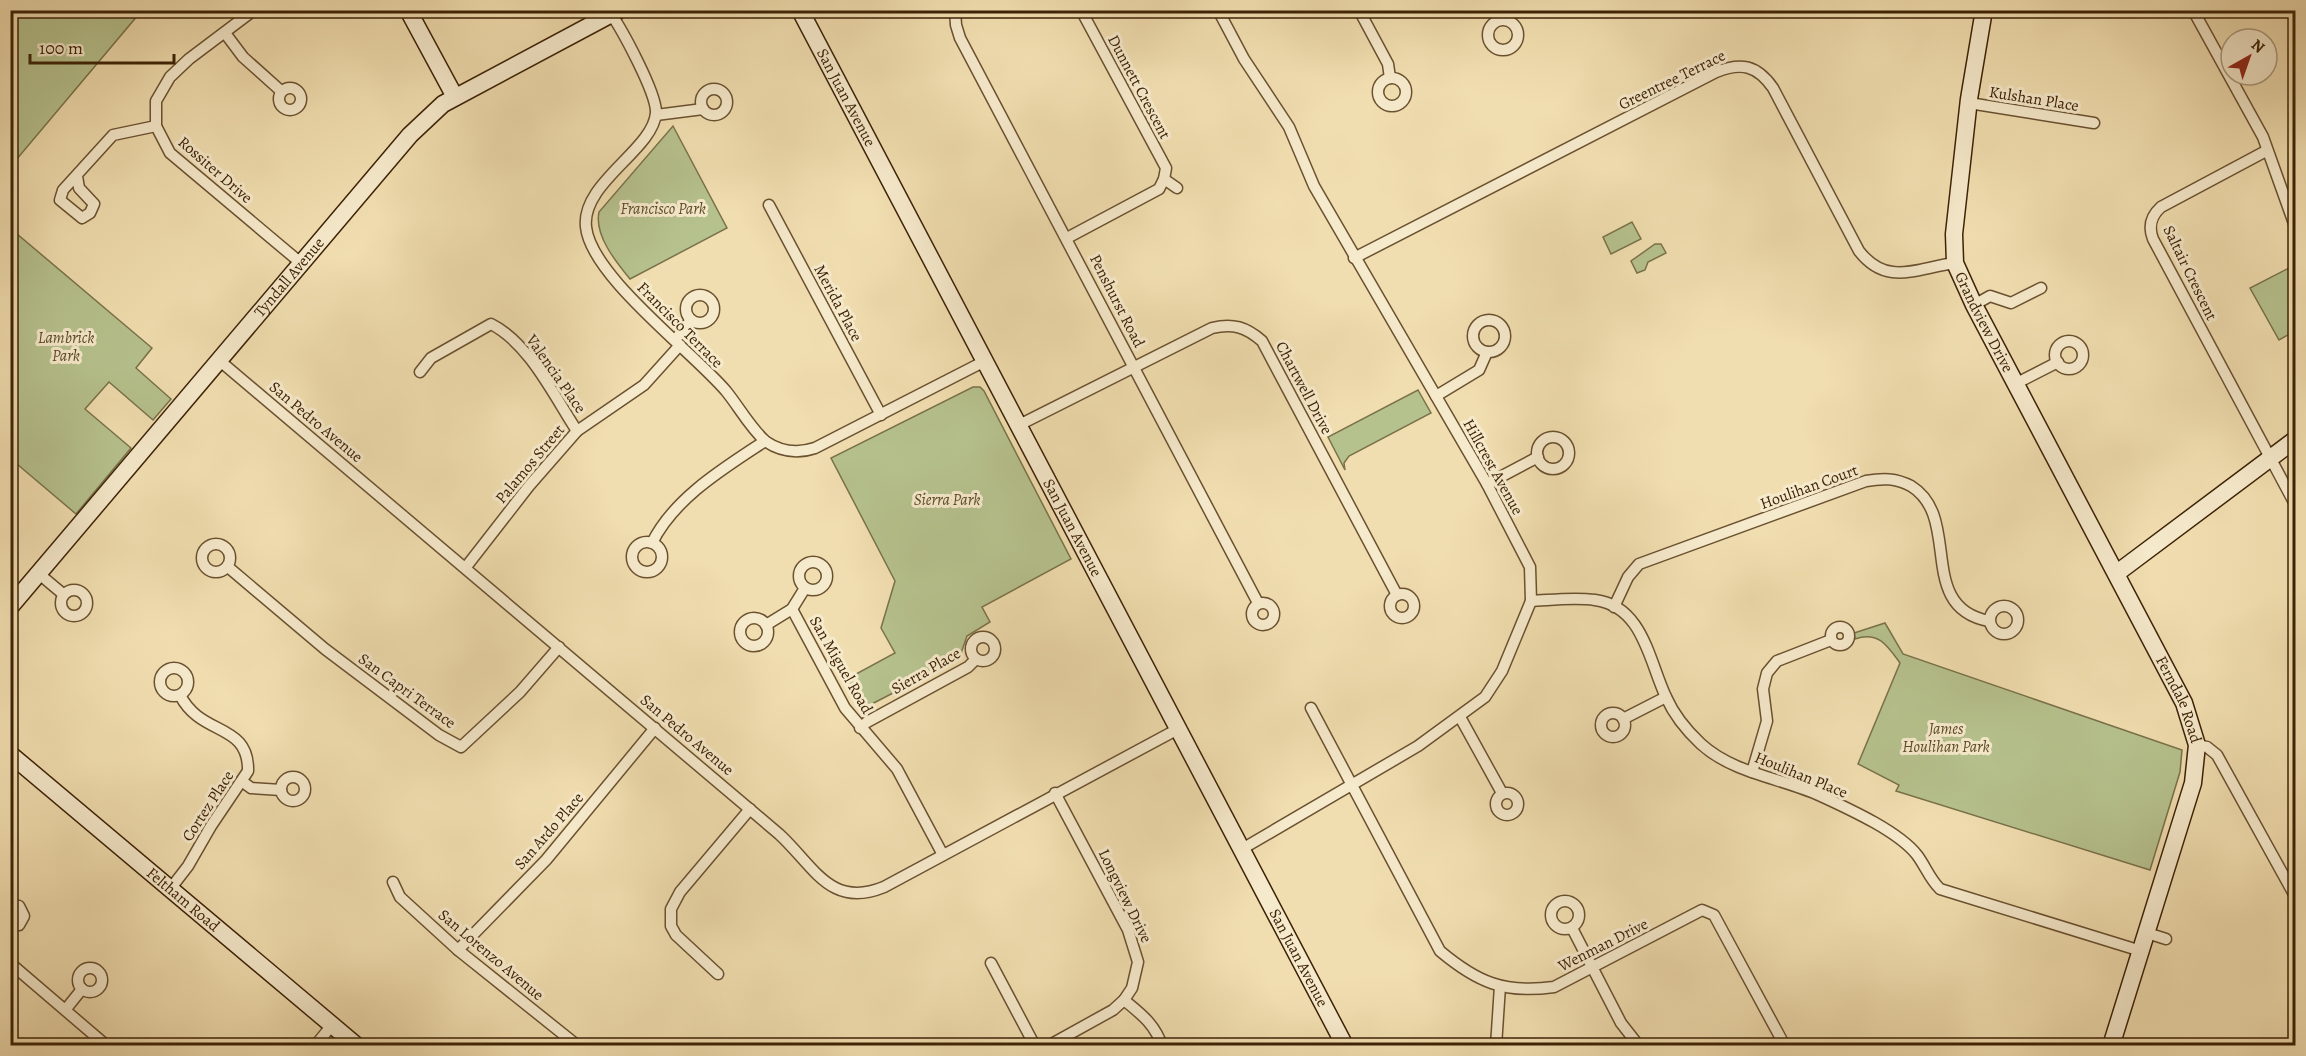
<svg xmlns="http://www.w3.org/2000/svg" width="2306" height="1056" font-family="Alegreya,serif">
<rect width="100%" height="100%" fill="#f1deb0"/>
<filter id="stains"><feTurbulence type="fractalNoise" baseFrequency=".00333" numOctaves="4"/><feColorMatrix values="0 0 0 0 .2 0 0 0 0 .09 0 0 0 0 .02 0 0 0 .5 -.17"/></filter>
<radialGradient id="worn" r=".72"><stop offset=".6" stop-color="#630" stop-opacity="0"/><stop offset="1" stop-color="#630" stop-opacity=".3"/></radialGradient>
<g fill="#b6c28e" stroke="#7a724a" stroke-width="1.5">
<polygon points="11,10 136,10 138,15 11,166"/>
<path d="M673,126l54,102 -97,51c-14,-17 -36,-44 -31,-67z"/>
<polygon points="1632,222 1641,239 1611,254 1603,237"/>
<polygon points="10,228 152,348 136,368 171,399 153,420 109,382 85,409 131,448 76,514 11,459"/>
<polygon points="1655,244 1661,244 1666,253 1648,262 1645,270 1637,273 1631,261"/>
<polygon points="2295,251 2292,272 2295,279 2295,331 2279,340 2250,288 2289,268"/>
<polygon points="973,387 980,387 984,391 1071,559 982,607 990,622 967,636 959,659 864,708 858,703 845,680 895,653 881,628 895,581 831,458"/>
<polygon points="1418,390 1431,413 1349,456 1344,463 1345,470 1328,437"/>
<path d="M1885,623l18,31 279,96 -2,22 -30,98 -254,-79 3,-6 -41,-21 42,-101c-13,-18 -22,-32 -45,-24l-1,-6z"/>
</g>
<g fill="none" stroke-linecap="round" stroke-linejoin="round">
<defs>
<g id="street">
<polyline points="254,10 189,59 170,77 156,101 156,126 170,153 302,264"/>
<polyline points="955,10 956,25 960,38 1258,603"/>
<polyline points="1218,10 1244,59 1289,127 1314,186 1487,484 1530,567 1531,601 1502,671 1485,697 1418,746 1242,849"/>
<polyline points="1359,10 1388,64 1390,78"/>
<polyline points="2193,10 2263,137 2296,229"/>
<path d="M609,11c13,18 48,83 47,102 -3,37 -75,70 -70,114 5,49 106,124 140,164 13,16 23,35 39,50 16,11 32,13 50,7l168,-86"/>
<circle cx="1503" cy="35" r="15"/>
<polyline points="225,33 243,57 281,91"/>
<circle cx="1392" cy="92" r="14"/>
<circle cx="290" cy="99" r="11"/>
<circle cx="714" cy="102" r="13"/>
<polyline points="1969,103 2094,123"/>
<polyline points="656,115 703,109"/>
<path d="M2266,151l-105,56c-10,9 -13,19 -8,32l143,267"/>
<polyline points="77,176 79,188 94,204 90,213 82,218 60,200 63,190 113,135 156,126"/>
<polyline points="1164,179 1177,188"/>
<polyline points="769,205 881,415"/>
<polyline points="1067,238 1159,189 1164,179 1166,168 1081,10"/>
<path d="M1354,258l362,-186c25,-10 41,-7 57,16l86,163c28,36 57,17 96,12"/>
<circle cx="700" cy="309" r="14"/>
<polyline points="1974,305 1990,296 2011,303 2041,288"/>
<circle cx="1489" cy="336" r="16"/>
<polyline points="675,340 691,320"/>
<circle cx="2069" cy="355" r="14"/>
<path d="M220,361l559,473c35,32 51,75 105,53l294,-158"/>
<path d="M420,372l11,-14 60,-34c38,19 63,72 86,107"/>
<polyline points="2015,384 2058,362"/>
<polyline points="1436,396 1479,370 1487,352"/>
<path d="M1017,426l195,-98c21,-5 34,-1 50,13l135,254"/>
<circle cx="1553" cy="453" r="16"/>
<polyline points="1487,484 1538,457"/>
<circle cx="647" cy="557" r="15"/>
<path d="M652,543c22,-45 72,-75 113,-102"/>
<circle cx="216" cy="558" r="14"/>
<circle cx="813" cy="576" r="14"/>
<polyline points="228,567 325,649 439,735 461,747 520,692 559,647"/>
<polyline points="466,567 529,486 577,431 644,385 680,345"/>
<polyline points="38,573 63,594"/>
<circle cx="74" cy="603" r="13"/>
<circle cx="1402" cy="606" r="12"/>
<path d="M1531,601c21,-1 43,-4 64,-1 48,6 54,61 71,97 8,18 20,33 35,47 33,30 81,34 120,52 28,13 77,35 96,59 9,12 12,23 23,34l201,62"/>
<circle cx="1263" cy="614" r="11"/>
<circle cx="2004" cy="620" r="14"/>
<path d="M1614,607l14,-30 11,-13 227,-83c17,-3 30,-3 45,5 52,32 4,121 78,135"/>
<polyline points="792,609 845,708 897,769 943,855"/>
<circle cx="754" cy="632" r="14"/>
<polyline points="766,625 792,609 805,588"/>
<circle cx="1840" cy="636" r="9"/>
<circle cx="983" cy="649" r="12"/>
<circle cx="174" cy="682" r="14"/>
<path d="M1311,708l129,243c37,31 64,43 114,36l148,-77 12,5 71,131"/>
<circle cx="1613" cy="725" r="12"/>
<polyline points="1460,717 1502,793"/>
<polyline points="1623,719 1666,697"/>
<polyline points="860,728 867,722 968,667 976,659"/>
<polyline points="2197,745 2207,747 2217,755 2295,896"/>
<polyline points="1752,772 1767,721 1763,689 1767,673 1777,661 1831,640"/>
<circle cx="293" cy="789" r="12"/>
<polyline points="243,782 251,788 281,790"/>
<circle cx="1507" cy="804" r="11"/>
<polyline points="393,882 400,897 458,950 578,1046"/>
<path d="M171,888l17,-22 23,-40 37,-55c1,-49 -47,-34 -68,-76"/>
<circle cx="1565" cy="915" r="14"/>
<polyline points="10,904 19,906 24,916 19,925 10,926"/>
<polyline points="1572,928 1621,1023 1639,1046"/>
<polyline points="2147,933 2166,939"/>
<polyline points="458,950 546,860 655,728"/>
<polyline points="10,963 107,1046"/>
<polyline points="991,963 1035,1046"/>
<circle cx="90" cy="980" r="12"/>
<polyline points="718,974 676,935 671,926 671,909 680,892 750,809"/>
<path d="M1124,1000c17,14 31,24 38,46"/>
<polyline points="66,1009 82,989"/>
<polyline points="315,1046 332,1025"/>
<polyline points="1048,1046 1113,1010 1124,1000 1132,988 1138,962 1128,930 1055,793"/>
<polyline points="1496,1046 1500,986"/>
</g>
<g id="secondary">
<polyline points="408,10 455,97"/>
<path id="s1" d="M800,10l545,1036"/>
<path id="s2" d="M1984,10l-15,89 -15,135 1,29 19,42 210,398 13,42 -4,38 -82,263"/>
<polyline points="2117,573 2296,439"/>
<path id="s3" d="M10,607l400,-472 33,-31 176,-94"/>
<path id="s4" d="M10,754l347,292"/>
</g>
</defs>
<use href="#street" stroke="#6a5130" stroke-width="13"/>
<use href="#secondary" stroke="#3d2206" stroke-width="19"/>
<use href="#street" stroke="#f6eacc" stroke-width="10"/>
<use href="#secondary" stroke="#f6eacc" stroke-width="16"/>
</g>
<g text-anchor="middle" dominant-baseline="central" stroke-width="6" stroke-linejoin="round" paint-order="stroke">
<g font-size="16" fill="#3d2206" stroke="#f6eacc">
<text transform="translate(1672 80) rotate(-26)">Greentree Terrace</text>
<text transform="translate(1139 87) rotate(62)">Dunnett Crescent</text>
<text stroke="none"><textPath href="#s1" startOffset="99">San Juan Avenue</textPath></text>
<text transform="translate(2034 99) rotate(9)">Kulshan Place</text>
<text transform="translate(215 170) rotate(41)">Rossiter Drive</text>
<text transform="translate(2190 273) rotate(64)">Saltair Crescent</text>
<text stroke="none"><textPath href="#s3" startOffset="432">Tyndall Avenue</textPath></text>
<text transform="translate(1117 301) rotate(63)">Penshurst Road</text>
<text transform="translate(838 303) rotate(62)">Merida Place</text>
<text stroke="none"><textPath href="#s2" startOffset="321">Grandview Drive</textPath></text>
<text transform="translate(680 325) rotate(45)">Francisco Terrace</text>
<text transform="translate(556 374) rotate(55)">Valencia Place</text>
<text transform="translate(1304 388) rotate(62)">Chartwell Drive</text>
<text transform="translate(316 422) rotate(40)">San Pedro Avenue</text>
<text transform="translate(530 464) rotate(-50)">Palamos Street</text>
<text transform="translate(1493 467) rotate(61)">Hillcrest Avenue</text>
<text transform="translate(1809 487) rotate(-20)">Houlihan Court</text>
<text stroke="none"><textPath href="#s1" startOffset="585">San Juan Avenue</textPath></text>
<text transform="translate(841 665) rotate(60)">San Miguel Road</text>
<text transform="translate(926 671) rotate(-30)">Sierra Place</text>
<text transform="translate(407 691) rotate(36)">San Capri Terrace</text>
<text stroke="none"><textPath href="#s2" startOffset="746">Ferndale Road</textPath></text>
<text transform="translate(687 735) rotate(40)">San Pedro Avenue</text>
<text transform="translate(1801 775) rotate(22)">Houlihan Place</text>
<text transform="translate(208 806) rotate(-57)">Cortez Place</text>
<text transform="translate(549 831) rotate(-49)">San Ardo Place</text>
<text transform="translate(1125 896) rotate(64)">Longview Drive</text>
<text stroke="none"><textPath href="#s4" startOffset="226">Feltham Road</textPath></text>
<text transform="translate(1603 945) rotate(-27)">Wenman Drive</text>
<text transform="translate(491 955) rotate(40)">San Lorenzo Avenue</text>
<text stroke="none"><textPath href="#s1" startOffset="1071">San Juan Avenue</textPath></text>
</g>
<g font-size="16" font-style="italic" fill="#5b4a28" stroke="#f6eacc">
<text x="663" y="209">Francisco Park</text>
<text x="66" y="338">Lambrick<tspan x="66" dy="18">Park</tspan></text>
<text x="947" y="500">Sierra Park</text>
<text x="1946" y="729">James<tspan x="1946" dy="18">Houlihan Park</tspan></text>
</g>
</g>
<rect width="2306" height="1056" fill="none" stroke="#f1deb0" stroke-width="36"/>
<rect x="12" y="12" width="2282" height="1032" fill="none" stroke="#3d2206" stroke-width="3"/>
<rect x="18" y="18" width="2270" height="1020" fill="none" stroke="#3d2206" stroke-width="1.5"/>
<g transform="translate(2249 57) rotate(40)"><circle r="28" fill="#f6eacc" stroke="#ac9a7d" stroke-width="1.5"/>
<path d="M0-4.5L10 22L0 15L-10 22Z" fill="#8f2418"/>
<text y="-9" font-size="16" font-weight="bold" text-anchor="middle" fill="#3d2206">N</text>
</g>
<path d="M30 54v9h144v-9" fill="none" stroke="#3d2206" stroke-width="3"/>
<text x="39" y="54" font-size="18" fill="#3d2206" stroke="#f6eacc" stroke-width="4.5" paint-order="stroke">100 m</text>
<rect width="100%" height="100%" filter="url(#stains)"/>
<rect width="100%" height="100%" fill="url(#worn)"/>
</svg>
